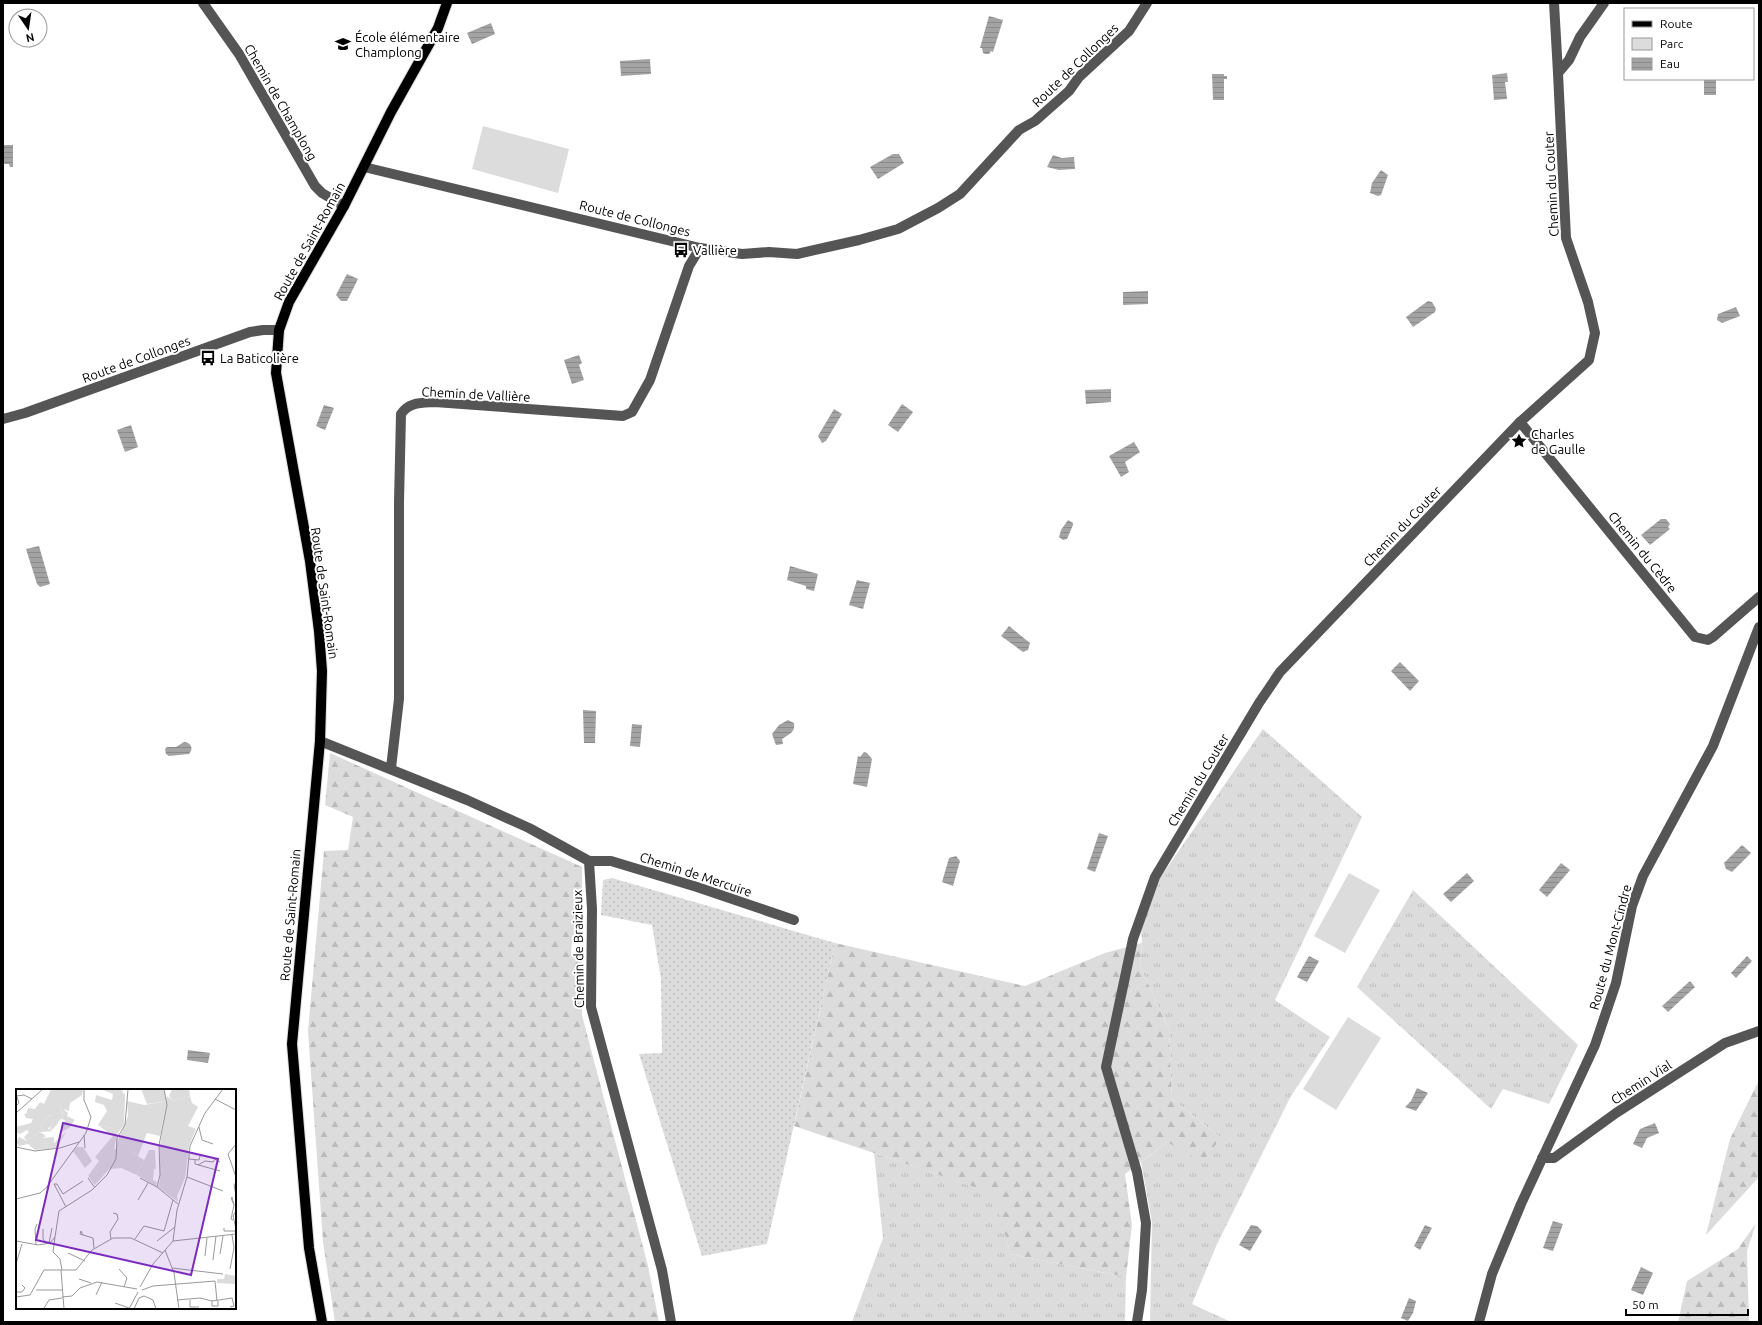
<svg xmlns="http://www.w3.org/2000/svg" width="1762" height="1325" font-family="Ubuntu,sans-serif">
<defs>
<pattern id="grass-tufts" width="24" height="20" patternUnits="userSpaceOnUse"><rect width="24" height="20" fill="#dcdcdc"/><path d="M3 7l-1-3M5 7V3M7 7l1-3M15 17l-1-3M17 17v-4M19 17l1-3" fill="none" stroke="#bbb"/></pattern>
<pattern id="forest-firs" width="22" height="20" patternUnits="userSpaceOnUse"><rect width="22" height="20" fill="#dcdcdc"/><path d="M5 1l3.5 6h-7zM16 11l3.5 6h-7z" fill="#bbb"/></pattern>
<pattern id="garden-dots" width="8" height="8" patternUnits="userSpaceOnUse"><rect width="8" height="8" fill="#dcdcdc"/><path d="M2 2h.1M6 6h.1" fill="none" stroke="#bbb" stroke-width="1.8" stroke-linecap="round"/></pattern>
<pattern id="water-rules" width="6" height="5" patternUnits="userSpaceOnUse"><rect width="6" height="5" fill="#a3a3a3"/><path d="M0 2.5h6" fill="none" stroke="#8b8b8b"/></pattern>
</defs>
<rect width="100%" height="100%" fill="#fff"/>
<g fill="url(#grass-tufts)">
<polygon points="1263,729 1362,817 1275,1000 1330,1037 1291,1096 1217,1244 1192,1304 1231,1322 1150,1322 1152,1222 1141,1162 1167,1142 1221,1138 1172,1099 1169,1030 1140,966 1142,943 1141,927 1160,878"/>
<polygon points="1413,890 1578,1045 1549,1104 1503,1089 1491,1109 1357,987"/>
<polygon points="874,1153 996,1194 1010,1254 1126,1277 1125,1322 852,1322 883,1238"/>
</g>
<g fill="url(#forest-firs)">
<polygon points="330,753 582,867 582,939 572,941 571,954 582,957 582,1015 648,1266 659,1322 335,1322 323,1242 308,1031 324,851 348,850 353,817 325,805"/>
<polygon points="835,943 1025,986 1105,953 1142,943 1140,966 1169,1030 1172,1099 1221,1138 1202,1162 1167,1142 1125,1174 1132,1225 1126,1277 1010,1254 995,1194 794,1126"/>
<polygon points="1759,1080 1759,1177 1706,1235 1730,1139"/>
<polygon points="1756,1223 1747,1251 1749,1322 1678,1322 1687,1281 1738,1249"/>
</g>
<g fill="#dcdcdc">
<polygon points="483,126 569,149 558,193 472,169"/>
<polygon points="1349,873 1380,890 1345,953 1314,936"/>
<polygon points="1348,1017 1381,1038 1336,1110 1303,1089"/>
</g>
<polygon fill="url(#garden-dots)" points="612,878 835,943 767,1244 702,1256 639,1054 662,1053 661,979 652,925 601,915 603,880"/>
<g fill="url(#water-rules)">
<polygon points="989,16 1003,20 993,52 991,51 989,54 985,54 983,53 982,48 980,48"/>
<polygon points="491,23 495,34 472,44 467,33"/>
<polygon points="650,59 651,74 621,76 620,61"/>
<polygon points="1507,73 1508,82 1505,82 1507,99 1494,100 1492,75"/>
<polygon points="1212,74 1224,74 1224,76 1227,76 1227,79 1224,79 1224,100 1213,100"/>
<rect x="1704" y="79" width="12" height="16"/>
<polygon points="3,145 13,145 13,167 10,167 9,164 3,164"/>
<polygon points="893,154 899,154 904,163 878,179 870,167"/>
<polygon points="1053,155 1062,158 1074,157 1075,169 1059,170 1047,167"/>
<polygon points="1381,170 1388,175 1381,195 1378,196 1370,193 1372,183"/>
<polygon points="347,274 358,279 347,301 341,301 336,295"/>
<polygon points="1148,291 1148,304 1123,305 1123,292"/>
<polygon points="1428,301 1432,302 1436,309 1435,312 1413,327 1406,317"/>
<polygon points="1736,307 1740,316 1722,323 1717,320 1718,314"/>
<polygon points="579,355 582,363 579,365 584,380 572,384 564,360"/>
<polygon points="1111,389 1111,402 1086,404 1085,390"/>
<polygon points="902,404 913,412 898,432 888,425"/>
<polygon points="324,405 334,408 325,430 316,426"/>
<polygon points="834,409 842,414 826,441 822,443 818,436"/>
<polygon points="131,425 138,447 125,452 117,430"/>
<polygon points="1134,442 1140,452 1125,462 1129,472 1121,477 1109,456"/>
<polygon points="1661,519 1666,519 1670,524 1668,527 1670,529 1650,545 1641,535"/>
<polygon points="1068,520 1073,523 1073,525 1067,539 1063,540 1059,537 1061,530"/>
<polygon points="39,546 50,584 40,587 37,584 26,549"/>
<polygon points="790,566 818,574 814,591 806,589 806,586 787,580"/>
<polygon points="857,580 870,583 863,609 849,605"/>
<polygon points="1009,626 1030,643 1028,650 1023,652 1001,636"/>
<polygon points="1400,662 1419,681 1410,691 1391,671"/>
<polygon points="583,710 596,711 595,743 584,743"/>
<path d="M788,720l6,3c2,9 -6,12 -12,16l1,5 -7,1 -4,-11 7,-9z"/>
<polygon points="632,724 642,725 640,747 630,746"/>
<path d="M184,742c5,0 9,4 7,9l-2,3 -20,2 -3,-2 -1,-5 2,-2h9z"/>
<polygon points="864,752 867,753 872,759 867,787 853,784 858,756 860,757"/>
<polygon points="1099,833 1108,836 1095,872 1087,869"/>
<polygon points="1742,845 1751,853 1732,872 1726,869 1724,863"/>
<polygon points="956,856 960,861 953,886 942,882 949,858"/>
<polygon points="1561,863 1570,870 1547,897 1539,890"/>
<polygon points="1467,873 1474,881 1451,902 1443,894"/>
<polygon points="1309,956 1319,961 1307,982 1297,977"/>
<polygon points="1747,956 1752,961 1736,978 1731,973"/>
<polygon points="1690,981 1695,987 1668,1012 1662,1006"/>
<polygon points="188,1050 210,1053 208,1063 187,1060"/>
<polygon points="1417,1088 1428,1093 1416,1111 1405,1107 1411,1101"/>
<polygon points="1655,1123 1659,1133 1647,1138 1642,1148 1633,1144 1640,1129"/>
<polygon points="1553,1221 1563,1224 1553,1251 1543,1248"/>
<polygon points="1251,1225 1257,1226 1262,1231 1250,1251 1239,1245"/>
<polygon points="1425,1225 1432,1228 1420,1250 1414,1246"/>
<polygon points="1641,1267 1653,1273 1643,1295 1631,1290"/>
<polygon points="1409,1298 1416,1301 1413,1313 1408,1321 1401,1318"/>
</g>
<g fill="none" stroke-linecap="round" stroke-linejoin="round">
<defs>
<polyline id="major" points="322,1322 309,1248 292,1044 320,741 322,671 319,631 310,561 276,373 279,330 289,302 344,206 391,112 438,28 447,3"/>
</defs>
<use href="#major" stroke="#dbdbdb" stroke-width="12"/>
<g stroke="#555" stroke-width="10">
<polyline points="203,3 239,54 315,186 322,193 344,206"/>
<polyline points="1554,3 1558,73"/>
<polyline points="364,167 700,248 742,254 769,252 797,254 859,240 898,229 938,208 960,194 1019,130 1035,121 1069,91 1079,77 1129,31 1147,3"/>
<polyline points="3,419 25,413 250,332 263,330 279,330"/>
<polyline points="1520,422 1695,637 1708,640 1713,637 1759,597"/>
<polyline points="320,741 467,800 529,828 589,861 592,909 591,1007 662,1270 671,1322"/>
<path d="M391,768l8,-69v-197l2,-88c8,-12 20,-11 34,-12l188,14 9,-4 18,-32 39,-114 11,-18"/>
<polyline points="589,861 611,861 697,887 794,920"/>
<polyline points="1542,1158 1554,1158 1616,1113 1725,1043 1759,1031"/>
<polyline points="1137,1322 1142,1290 1146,1223 1137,1172 1106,1067 1133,939 1155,877 1259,703 1280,672 1520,422 1589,360 1595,333 1588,302 1566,238 1558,73 1569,60 1580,37 1604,3"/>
<polyline points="1479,1322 1492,1274 1521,1204 1595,1045 1616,983 1632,906 1643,876 1713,746 1759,627"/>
</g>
<use href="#major" stroke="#000" stroke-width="10"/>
</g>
<defs>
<symbol id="school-bare" viewBox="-9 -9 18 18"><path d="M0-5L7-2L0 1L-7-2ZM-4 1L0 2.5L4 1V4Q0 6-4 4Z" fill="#000" stroke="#fff" stroke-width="2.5" paint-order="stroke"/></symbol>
<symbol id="bus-bare" viewBox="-9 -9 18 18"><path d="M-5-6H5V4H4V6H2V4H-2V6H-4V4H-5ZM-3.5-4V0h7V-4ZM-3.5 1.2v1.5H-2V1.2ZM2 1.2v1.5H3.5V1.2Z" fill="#000" stroke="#fff" stroke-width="2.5" paint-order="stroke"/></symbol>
<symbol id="sight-bare" viewBox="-9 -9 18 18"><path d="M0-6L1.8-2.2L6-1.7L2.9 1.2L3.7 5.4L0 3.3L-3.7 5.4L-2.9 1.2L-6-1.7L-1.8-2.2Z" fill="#000" stroke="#fff" stroke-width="2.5" paint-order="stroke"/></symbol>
</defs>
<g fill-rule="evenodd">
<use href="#school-bare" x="332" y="33" width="22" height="22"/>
<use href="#bus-bare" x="670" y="239" width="22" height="22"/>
<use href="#bus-bare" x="197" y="347" width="22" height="22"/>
<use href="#sight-bare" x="1508" y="430" width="22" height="22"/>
</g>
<g text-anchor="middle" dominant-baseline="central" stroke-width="4" stroke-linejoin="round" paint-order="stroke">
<g font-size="13" fill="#000" stroke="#fff" text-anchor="start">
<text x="355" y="37">École élémentaire<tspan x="355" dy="15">Champlong</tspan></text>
<text x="693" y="250">Vallière</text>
<text x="220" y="358">La Baticolière</text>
<text x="1531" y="434">Charles<tspan x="1531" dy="15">de Gaulle</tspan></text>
</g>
<g font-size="13" fill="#000" stroke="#fff">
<text transform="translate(1075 65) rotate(-44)">Route de Collonges</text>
<text transform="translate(281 102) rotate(60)">Chemin de Champlong</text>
<text transform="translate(1551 184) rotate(-93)">Chemin du Couter</text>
<text transform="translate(635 218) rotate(14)">Route de Collonges</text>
<text transform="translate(309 241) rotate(-61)">Route de Saint-Romain</text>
<text transform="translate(136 359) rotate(-20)">Route de Collonges</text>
<text transform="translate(476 394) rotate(3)">Chemin de Vallière</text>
<text transform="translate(1402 526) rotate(-46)">Chemin du Couter</text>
<text transform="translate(1643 552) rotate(51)">Chemin du Cèdre</text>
<text transform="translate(325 593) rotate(82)">Route de Saint-Romain</text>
<text transform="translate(1198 780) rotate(-59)">Chemin du Couter</text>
<text transform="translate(696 874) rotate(18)">Chemin de Mercuire</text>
<text transform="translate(290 915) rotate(-85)">Route de Saint-Romain</text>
<text transform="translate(1610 947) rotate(-75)">Route du Mont-Cindre</text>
<text transform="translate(578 949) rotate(-91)">Chemin de Braizieux</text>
<text transform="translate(1641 1082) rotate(-33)">Chemin Vial</text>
</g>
</g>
<g transform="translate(16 1089)">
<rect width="220" height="220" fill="#fff"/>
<path d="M43,11l4,16 -9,12 -5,3 2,-5 -8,4 -3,-3 9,-12 3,1zM111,12l17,4 23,-4 -7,35 -13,-3 -9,23 -10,-6v-6l-10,-4 10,-24zM82,36l15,3 4,6 -3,16 -4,5 1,12 -16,18 -7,-9 11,-15 -4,-4 18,-21zM24,43l6,4 -3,2 5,11 -13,1 -7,-6 -9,2 -3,-4 3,-5 8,4zM61,58h6l9,14 -7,7 -12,-17zM209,185l11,2v8l-19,-1v-4h7z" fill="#dcdcdc"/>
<path d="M35,0h32l-1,6 -12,8 -1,8 -6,-2 5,4 -1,3 8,4 -6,8 -8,4 4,-12 -4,-1 2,-4 -4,-14 -6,15 -4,-1 -9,12 3,3 9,-6 -4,5 5,2 -13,1 -13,9 -3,-4 5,-5 -2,-2 -7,4 -4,-2v-5l15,-4 2,-4 -7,-1 -2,-4h2l2,-6 7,1 5,-7 4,2zM85,0h24l-3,2 3,4 -1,30 -7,9 -4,-6 -15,-3 9,-14 -3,-6 -9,-3 1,-7 16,5 1,-6zM125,0h23l3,12 -20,3zM151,7l6,5 17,-5 2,7 6,4 -10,19 8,3 -7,17 -4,32 -8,18 1,6 -20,-15 2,-7v-34zM50,43l-10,16 -8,1 -5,-11 11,-1v6zM102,51l10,4v6l16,10 -7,15 -16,-7 -11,1v-14l-3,-5 9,-1z" fill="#dcdcdc"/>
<path d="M156,0h17l1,7 -17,5 -4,-5zM133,61h6l1,19h-2l-1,11 4,2 -1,4 -19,-11z" fill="#dcdcdc"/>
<path fill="none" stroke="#999" stroke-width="1" d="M148,0l3,16 -8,40 1,30 -3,12 21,17M0,7l8,-1 8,4M199,10l21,11M0,17l3,-3 -3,-9M0,24l27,-24M183,38l3,13 11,4M68,46l1,13M220,55l-8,10 8,23M0,58l19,4 25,-3 19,-6M173,70l10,1 1,-4M179,71v4l25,7M182,76l7,-4 8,1 2,-3 5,3M171,88l36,14M72,89l7,10M124,89l17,9M220,93l-2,3 2,10M38,95h3l6,10 20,-13M38,95l12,23M0,110l24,-6 6,-5 40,-55 5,-16 -7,-17v-11M122,111l10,-17M220,122l-3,5 3,13M217,131l-2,-1 3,-14 -2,-8 -1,1 3,7M208,139v3h12M27,140v10l4,5M67,146l-3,-1 1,-3 2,4 10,3 1,10M39,148l-2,15 7,7 2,11M95,150l-1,-7 8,-13 -1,-5 -4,-1M119,150l9,-13 20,5 9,-31M0,152l22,4 12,-2 5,-6 4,-26 33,-21 15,-15 9,-16 1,-21 8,-13 3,-36M141,152l18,-14M157,152l63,-7M33,154l3,-15M20,156l-1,-16 2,-5M149,161l9,23 5,36M52,164l17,8M204,165l3,-18M189,167l2,-18M197,171l3,-24M0,175l6,-20M156,179l51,6M103,180l8,9 -3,9M214,180l4,-21 -2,-13M45,181l3,39M63,190l12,4M124,198l13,-23 20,-23 4,-31 10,-33 3,-31 15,-33 18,-24M20,201h26M126,201l11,-4 62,-5 2,20M1,203h5l3,-4 -3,-3M80,206l6,-13M0,208l14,-2 14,-25h32l16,-20 21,-12h18l32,15M46,208l10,-1 8,-8 17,-6 40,7M161,211l23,-2 12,3 20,-3 2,8 -4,1M174,211v7h9M196,212v5h6v-5M99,214l14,5M28,219l5,-8 13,-2M113,220l9,-17M118,220l5,-11 5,-2 9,4 3,9"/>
<path fill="#7b2cbf" fill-opacity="0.15" stroke="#7b2cbf" stroke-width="2" d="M47,34l155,36 -27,116 -155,-35z"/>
<rect width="220" height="220" fill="none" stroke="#000" stroke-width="2"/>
</g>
<rect width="1762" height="1325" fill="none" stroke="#000000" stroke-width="8"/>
<rect x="1624" y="8" width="130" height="72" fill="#ffffff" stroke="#999999"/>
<rect x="1632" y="21" width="20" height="6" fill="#000000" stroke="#999999"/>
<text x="1660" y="28" font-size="12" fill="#000000">Route</text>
<rect x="1632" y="38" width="20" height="12" fill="#dcdcdc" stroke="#999999"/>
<text x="1660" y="48" font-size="12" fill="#000000">Parc</text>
<rect x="1632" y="58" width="20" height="12" fill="url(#water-rules)" stroke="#999999"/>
<text x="1660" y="68" font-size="12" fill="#000000">Eau</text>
<g transform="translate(28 28) rotate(167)"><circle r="19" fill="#ffffff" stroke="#999999"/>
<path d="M0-3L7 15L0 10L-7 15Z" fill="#000000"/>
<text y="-6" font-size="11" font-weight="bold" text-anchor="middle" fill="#000000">N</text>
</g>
<path d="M1626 1309v6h122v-6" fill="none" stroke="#000000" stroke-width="2"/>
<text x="1632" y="1309" font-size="12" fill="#000000" stroke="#ffffff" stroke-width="3" paint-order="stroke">50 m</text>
</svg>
